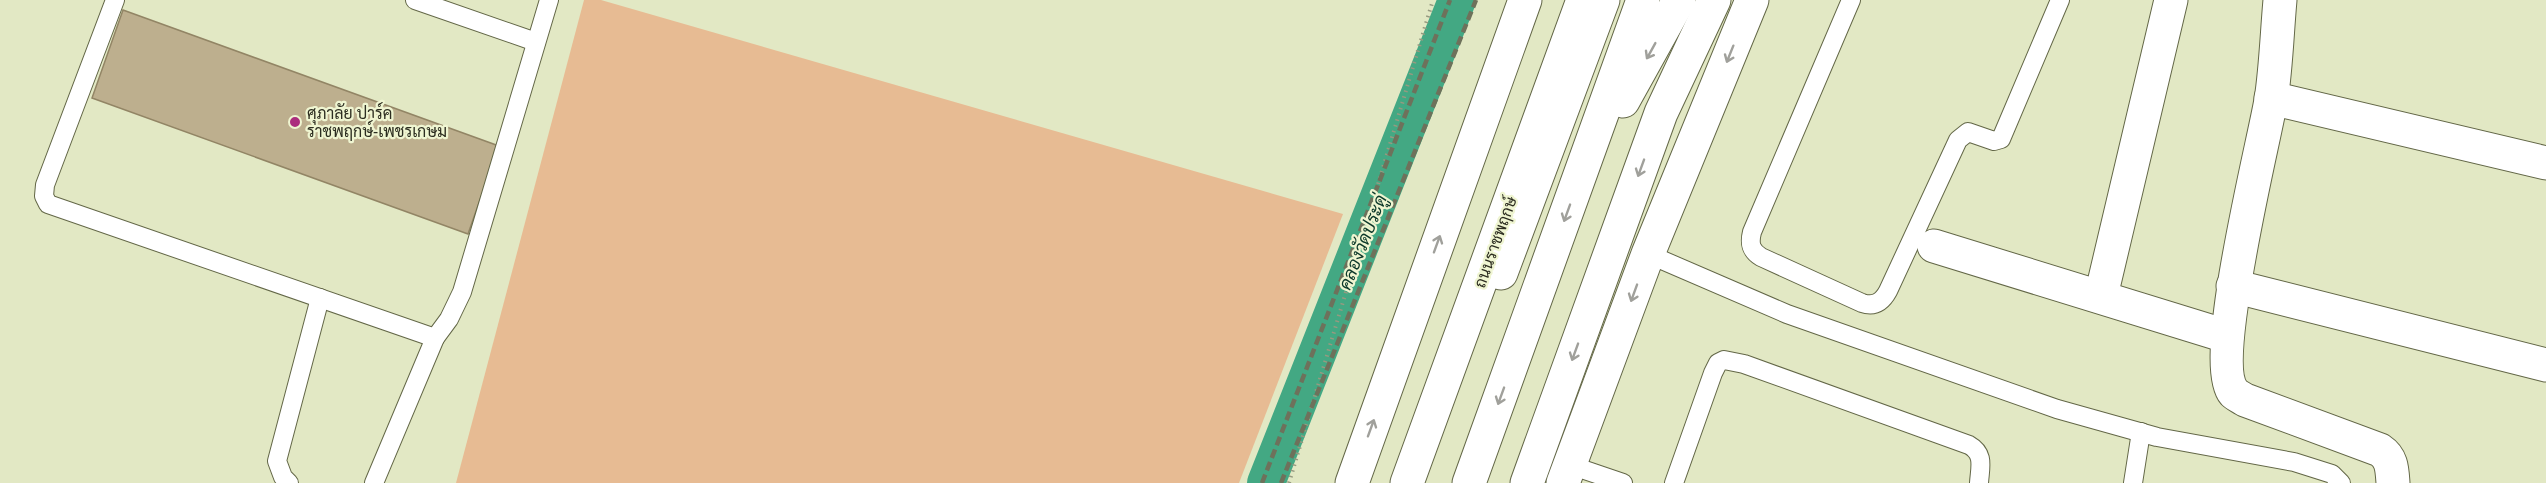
<svg xmlns="http://www.w3.org/2000/svg" width="2546" height="483" font-family="'Noto Sans',Sarabun,sans-serif">
<rect width="100%" height="100%" fill="#e2e8c4"/>
<polygon fill="#e7bb93" points="584,0 601,0 1343,214 1239,483 456,483"/>
<g fill="none" stroke-linecap="round" stroke-linejoin="round">
<polyline stroke="#43a883" stroke-width="38" points="1266,483 1457,0"/>
</g>
<polygon fill="#bdaf8e" stroke="#928565" stroke-width="1.5" points="123,10 499,146 468,234 92,98"/>
<g fill="none" stroke-linecap="round" stroke-linejoin="round">
<defs>
<g id="service">
<polyline points="115,0 45,185 44,196 48,204 435,338 449,319 462,292 549,0"/>
<polyline points="415,0 536,42"/>
<path d="M1851,0l-99,232c-3,12 -1,19 9,25l101,46c12,4 20,-1 26,-12l70,-151 10,-8 26,9 7,-2 59,-139"/>
<polyline points="1648,254 1787,314 2057,409 2157,437 2294,462 2332,474 2341,483"/>
<polyline points="1570,465 1623,483"/>
<polyline points="289,483 283,477 277,461 320,298"/>
<polyline points="374,483 435,338"/>
<path d="M1674,483l39,-110 5,-10 6,-3 20,4 225,81c16,9 11,22 10,38"/>
<polyline points="2133,483 2141,432"/>
</g>
<g id="minor">
<path d="M2280,0c-3,33 -4,68 -9,100 -8,47 -63,262 -37,293 2,2 8,5 11,7l135,50c12,8 12,19 13,33"/>
<polyline points="2271,98 2546,163"/>
<polyline points="1934,246 2226,336"/>
<polyline points="2233,286 2546,365"/>
<polyline points="2101,296 2171,0"/>
</g>
<g id="tertiary">
<polyline points="1501,273 1603,0"/>
<polyline points="1563,483 1648,254 1752,0"/>
</g>
<g id="primary">
<polyline points="1623,101 1679,0"/>
<polyline points="1352,483 1525,0"/>
<polyline points="1407,483 1583,0"/>
<polyline points="1469,483 1643,0"/>
<polyline points="1527,483 1661,113 1714,0"/>
</g>
</defs>
<use href="#service" stroke="#636747" stroke-width="20"/>
<use href="#minor" stroke="#636747" stroke-width="35"/>
<use href="#tertiary" stroke="#636747" stroke-width="35"/>
<use href="#primary" stroke="#636747" stroke-width="35"/>
<polyline stroke="#969a80" stroke-width="4" stroke-dasharray="1.5 4.5" stroke-linecap="butt" points="1289,483 1433,0"/>
<use href="#service" stroke="#fff" stroke-width="18"/>
<use href="#minor" stroke="#fff" stroke-width="33"/>
<use href="#tertiary" stroke="#fff" stroke-width="33"/>
<use href="#primary" stroke="#fff" stroke-width="33"/>
<g stroke="#6e715b" stroke-width="4.5" stroke-dasharray="9 4.5" stroke-linecap="butt">
<polyline points="1262,483 1450,0"/>
<polyline points="1281,483 1476,0"/>
</g>
</g>
<defs><path id="oneway-shaft" d="M-6 0H5M1.5-3L5.5 0L1.5 3" fill="none" stroke-width="1.6" stroke-linecap="round" stroke-linejoin="round" transform="scale(1.5)"/></defs>
<g stroke="#a0a09b">
<use href="#oneway-shaft" transform="translate(1651 51) rotate(119)"/>
<use href="#oneway-shaft" transform="translate(1730 54) rotate(112)"/>
<use href="#oneway-shaft" transform="translate(1641 168) rotate(110)"/>
<use href="#oneway-shaft" transform="translate(1567 213) rotate(110)"/>
<use href="#oneway-shaft" transform="translate(1437 244) rotate(-70)"/>
<use href="#oneway-shaft" transform="translate(1634 293) rotate(110)"/>
<use href="#oneway-shaft" transform="translate(1575 352) rotate(110)"/>
<use href="#oneway-shaft" transform="translate(1501 396) rotate(110)"/>
<use href="#oneway-shaft" transform="translate(1371 428) rotate(-70)"/>
</g>
<circle fill="#ab2d7d" stroke="#eff5d1" stroke-width="2" cx="295" cy="122" r="6"/>
<g text-anchor="middle" dominant-baseline="central" stroke-width="4.5" stroke-linejoin="round" paint-order="stroke">
<g font-size="16" fill="#2c2d20" stroke="#eff5d1" text-anchor="start">
<text x="307" y="113">ศุภาลัย ปาร์ค<tspan x="307" dy="18">ราชพฤกษ์-เพชรเกษม</tspan></text>
</g>
<g font-size="16" fill="#2c2d20" stroke="#eff5d1">
<text transform="translate(1495 242) rotate(-70)">ถนนราชพฤกษ์</text>
</g>
<g font-size="18" font-style="italic" fill="#0c3829" stroke="#eff5d1">
<text transform="translate(1362 242) rotate(-68)">คลองวัดประดู่</text>
</g>
</g>
</svg>
